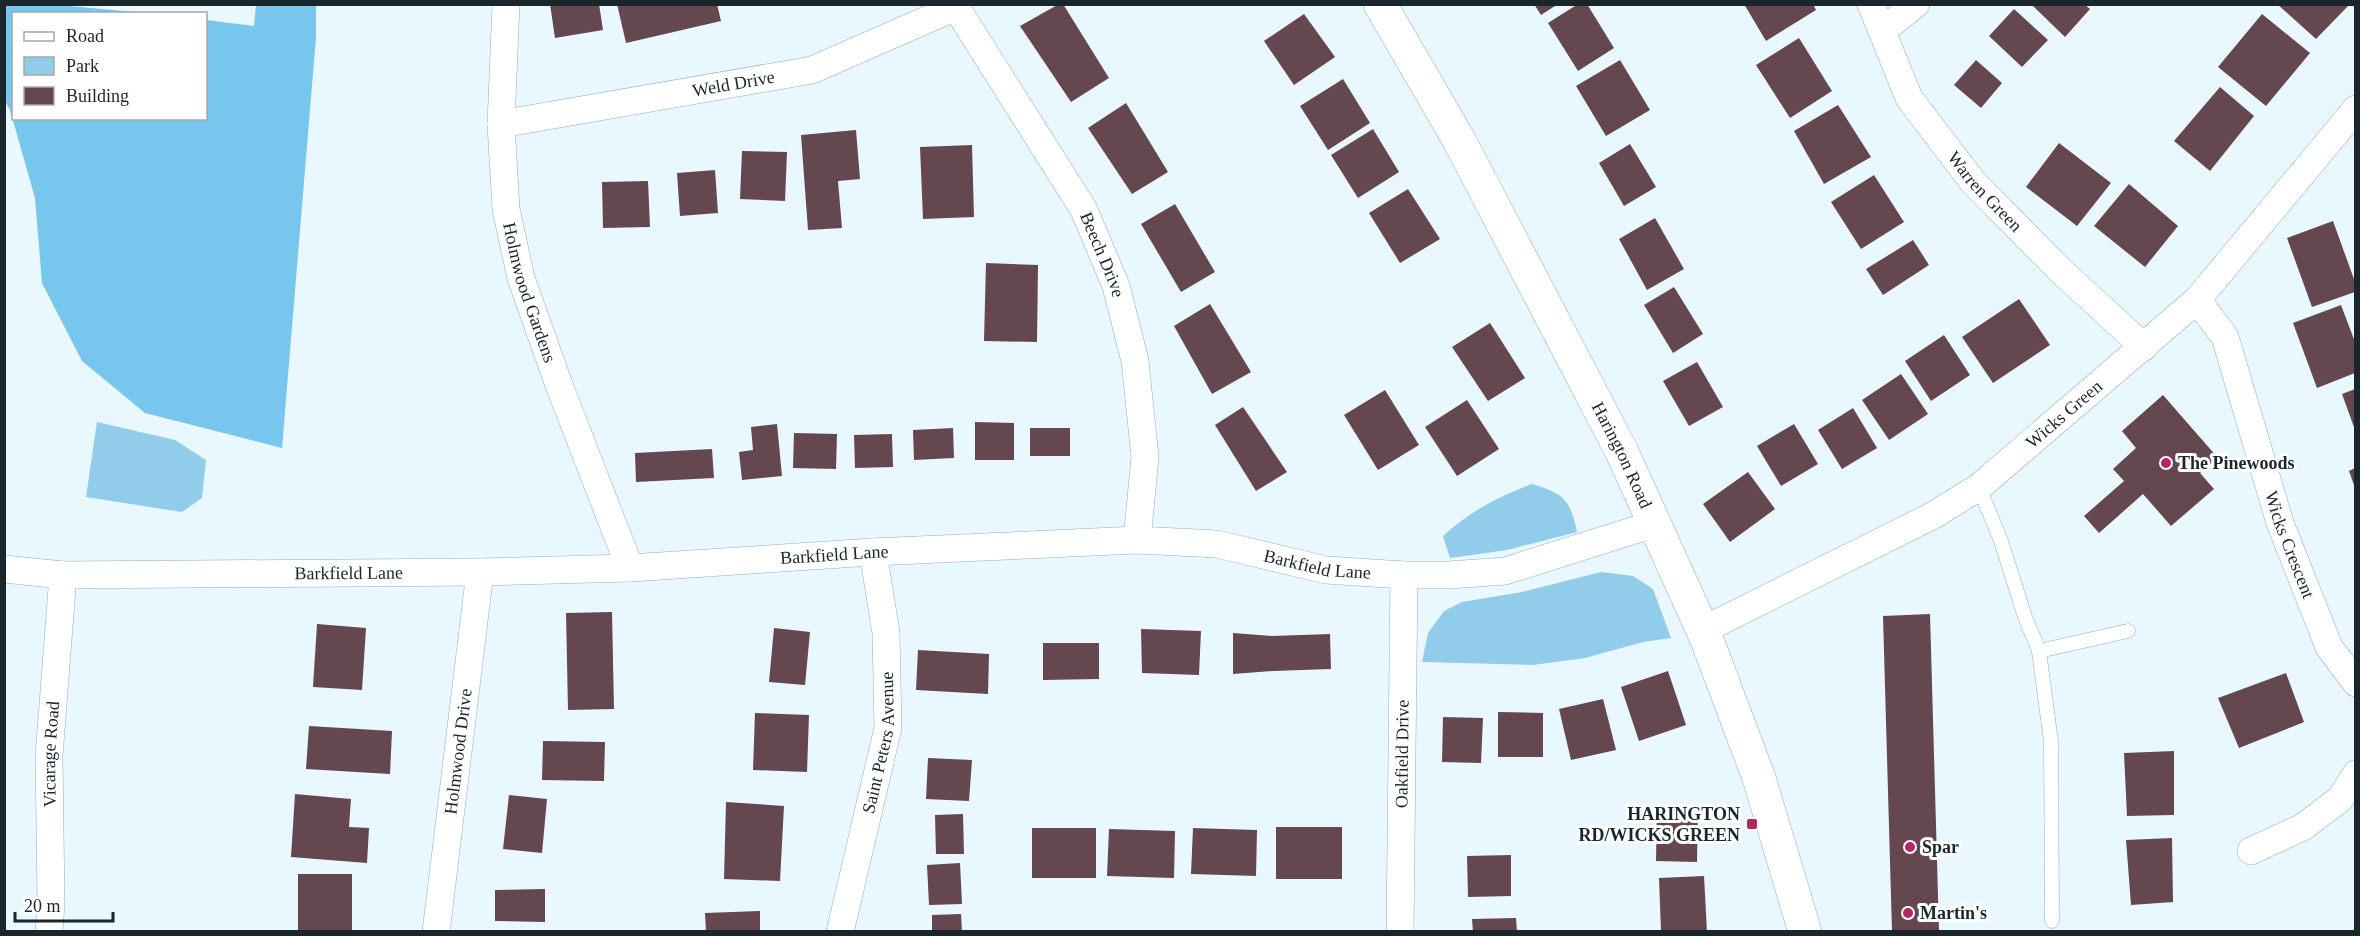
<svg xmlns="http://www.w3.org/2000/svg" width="2360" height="936" font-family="'Times New Roman',serif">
<rect width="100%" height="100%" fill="#e9f7fe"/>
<g fill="#91cdeb">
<polygon points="97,422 175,440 206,460 202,498 182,512 86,497"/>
<path d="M1532,484c32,10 38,15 45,48l-70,18 -57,8 -7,-22c26,-24 56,-40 89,-52z"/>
<polygon points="1601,572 1633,576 1653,589 1671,638 1643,642 1585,658 1533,665 1422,662 1428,633 1444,611 1462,602 1522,592"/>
</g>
<polygon fill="#77c6ee" points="4,5 59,5 145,13 14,14 14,118 206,118 206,20 254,26 256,5 316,5 316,37 282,448 145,413 82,361 42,283 35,198 10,110 5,101"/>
<g fill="#654750">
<polygon points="550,4 599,4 603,30 555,38"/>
<polygon points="617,4 717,4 721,21 626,43"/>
<polygon points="1059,4 1063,4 1109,78 1071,102 1020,26"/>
<polygon points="1534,4 1558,4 1541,15"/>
<polygon points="1578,4 1587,4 1614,48 1578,71 1548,23"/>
<polygon points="1744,4 1813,4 1816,10 1766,41"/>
<polygon points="2034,4 2084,4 2090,9 2065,37 2033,6"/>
<polygon points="2277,4 2350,4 2316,39"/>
<polygon points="2014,9 2048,40 2022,67 1989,36"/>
<polygon points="1304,14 1335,57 1294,85 1264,41"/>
<polygon points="2262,14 2310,53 2266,106 2218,67"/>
<polygon points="1799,38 1832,91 1790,118 1756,65"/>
<polygon points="1620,60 1650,110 1606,136 1576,86"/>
<polygon points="1976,60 2002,83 1981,108 1954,85"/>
<polygon points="1343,79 1370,123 1328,150 1300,106"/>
<polygon points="2220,87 2254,116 2210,171 2174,141"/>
<polygon points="1126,103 1168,172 1132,194 1088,128"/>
<polygon points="1838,105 1871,157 1824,184 1794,131"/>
<polygon points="1373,129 1399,172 1358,198 1331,155"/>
<polygon points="856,130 860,179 838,181 842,228 808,230 801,135"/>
<polygon points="2059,143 2111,183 2077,226 2026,187"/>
<polygon points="1630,144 1656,187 1624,206 1599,163"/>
<polygon points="972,145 974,217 923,219 920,147"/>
<polygon points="742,151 787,152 785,201 740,199"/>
<polygon points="715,170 718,213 680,216 677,173"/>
<polygon points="1874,175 1904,222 1861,249 1831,202"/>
<polygon points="648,181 650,227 603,228 602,182"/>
<polygon points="2129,184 2178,226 2145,267 2094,226"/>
<polygon points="1408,189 1440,239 1400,263 1369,213"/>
<polygon points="1175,204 1215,272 1181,292 1141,224"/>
<polygon points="1655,218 1684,269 1647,290 1619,239"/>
<polygon points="2333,221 2355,282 2355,292 2312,307 2287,238"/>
<polygon points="1913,240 1929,265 1883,295 1866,269"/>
<polygon points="986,263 1038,265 1037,342 984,341"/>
<polygon points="1674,287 1703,334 1673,353 1644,305"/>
<polygon points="2019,299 2050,345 1993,383 1962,337"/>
<polygon points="1210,304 1251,372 1212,394 1174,326"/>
<polygon points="2341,305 2355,342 2355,373 2317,388 2293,323"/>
<polygon points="1490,323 1525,378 1488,401 1452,347"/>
<polygon points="1944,335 1970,375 1931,401 1905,361"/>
<polygon points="1697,362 1723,407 1689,426 1663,381"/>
<polygon points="1901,374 1928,414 1889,440 1862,400"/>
<polygon points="2355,389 2355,430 2342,394"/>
<polygon points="1385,390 1419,445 1378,470 1344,415"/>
<polygon points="2163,395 2218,458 2200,473 2214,489 2171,526 2143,494 2099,533 2084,516 2124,481 2113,469 2136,448 2122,431"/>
<polygon points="1467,400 1499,449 1457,476 1425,427"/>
<polygon points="1243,407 1287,472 1256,491 1215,425"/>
<polygon points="1853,408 1877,448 1842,469 1818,430"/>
<polygon points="975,422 1014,423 1014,460 975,460"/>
<polygon points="777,424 782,476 742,480 739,452 753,450 751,427"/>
<polygon points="1794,424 1818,464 1781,486 1757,446"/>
<polygon points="953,428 954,458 914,460 913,430"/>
<rect x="1030" y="428" width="40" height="28"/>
<polygon points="794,433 837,434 836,469 793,468"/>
<polygon points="892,434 893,467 855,468 854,435"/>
<polygon points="712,449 714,478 636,482 635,453"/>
<polygon points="2355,468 2355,488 2349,471"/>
<polygon points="1748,472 1775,509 1730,542 1703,504"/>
<polygon points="612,612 614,709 568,710 566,613"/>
<polygon points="1930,614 1939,931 1892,932 1883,616"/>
<polygon points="317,624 366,628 362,690 313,687"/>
<polygon points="774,628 810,632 805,685 769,682"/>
<polygon points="1141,629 1201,631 1199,675 1142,673"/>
<polygon points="1233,633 1272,636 1330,634 1331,669 1273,671 1233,674"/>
<polygon points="1043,643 1099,643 1099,679 1043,680"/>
<polygon points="918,650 989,654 988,694 916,690"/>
<polygon points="1668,671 1686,725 1639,741 1621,687"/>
<polygon points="2286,673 2304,722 2239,748 2218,698"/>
<polygon points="1603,699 1616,750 1571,760 1559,709"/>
<polygon points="1498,712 1543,713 1543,757 1498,757"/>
<polygon points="755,713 809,715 807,772 753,770"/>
<polygon points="1443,717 1483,718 1481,763 1442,762"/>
<polygon points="309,726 392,731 390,774 306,769"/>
<polygon points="543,741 605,742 604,781 542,780"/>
<polygon points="2174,751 2174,815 2127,816 2124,753"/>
<polygon points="928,758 972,760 969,801 926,799"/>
<polygon points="295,794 351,799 349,827 369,828 367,863 291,857"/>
<polygon points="509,795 547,799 542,853 503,849"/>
<polygon points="726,802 784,806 780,881 724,879"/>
<polygon points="1657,805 1698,806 1697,862 1656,861"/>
<polygon points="963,814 964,854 936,854 935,815"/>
<rect x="1276" y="827" width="66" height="52"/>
<rect x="1032" y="828" width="64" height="50"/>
<polygon points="1193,828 1257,830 1256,876 1191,874"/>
<polygon points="1109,829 1175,831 1174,878 1107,876"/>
<polygon points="2172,838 2173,902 2131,905 2126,840"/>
<polygon points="1511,855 1511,896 1468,897 1467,856"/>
<polygon points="960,863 962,904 929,905 927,865"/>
<rect x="298" y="874" width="54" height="58"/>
<polygon points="1704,876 1707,932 1661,932 1659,878"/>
<polygon points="545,889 545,922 495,921 495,890"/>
<polygon points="760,911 760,932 706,932 705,913"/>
<polygon points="961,914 962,932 932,932 932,915"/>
<polygon points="1516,918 1517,932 1473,932 1472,919"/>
</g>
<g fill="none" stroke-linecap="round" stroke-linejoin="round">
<defs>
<g id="lane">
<polyline points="1979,487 2001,541 2025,617 2039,651 2051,742 2052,921"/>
<polyline points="2039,651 2128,631"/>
</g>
<g id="street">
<path id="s1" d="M506,4l-5,120 5,85 15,69 38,107 71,183"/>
<path id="s2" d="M954,4l130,206 32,76 19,75 10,96 -8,83"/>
<path id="s3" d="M1871,4l38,94 64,84 89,90 82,75"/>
<polyline points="1882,31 1916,4"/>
<path id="s4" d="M501,124l311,-54 144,-63"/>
<path id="s5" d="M2197,300l28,37 55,186 49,124 27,36"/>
<path id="s6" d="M4,569l59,6 417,-3 150,-4 243,-16 264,-12 80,4 109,26 78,5h45l56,-4 149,-47"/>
<path id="s7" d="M1703,630l231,-115 45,-28 218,-187 159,-191"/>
<polyline points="2251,851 2303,827 2340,799 2356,774"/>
<path id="s8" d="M49,932l2,-29 -2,-147 14,-181"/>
<path id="s9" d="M436,932l44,-360"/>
<path id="s10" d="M840,932l48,-204 -2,-95 -13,-81"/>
<path id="s11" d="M1400,932l4,-357"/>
</g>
<g id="secondary">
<path id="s12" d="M1380,4l79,136 163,312 85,188 52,138 46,154"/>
</g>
</defs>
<use href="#lane" stroke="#8eafc0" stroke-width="15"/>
<use href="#street" stroke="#8eafc0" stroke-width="28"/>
<use href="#secondary" stroke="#8eafc0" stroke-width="34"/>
<use href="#lane" stroke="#fff" stroke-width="14"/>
<use href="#street" stroke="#fff" stroke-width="27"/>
<use href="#secondary" stroke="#fff" stroke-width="33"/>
</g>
<g fill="#b12664" stroke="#fff" stroke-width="2">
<circle cx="2166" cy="463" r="6"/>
<rect x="1746" y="818" width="12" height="12" rx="3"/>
<circle cx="1910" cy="847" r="6"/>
<circle cx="1908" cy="913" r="6"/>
</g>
<g text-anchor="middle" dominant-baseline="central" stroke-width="6" stroke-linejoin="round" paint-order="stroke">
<g font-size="18" fill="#19262c" stroke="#fff">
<text stroke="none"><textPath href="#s4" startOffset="236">Weld Drive</textPath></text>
<text stroke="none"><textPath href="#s3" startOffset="222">Warren Green</textPath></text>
<text stroke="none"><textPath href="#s2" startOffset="292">Beech Drive</textPath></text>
<text stroke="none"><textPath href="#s1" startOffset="292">Holmwood Gardens</textPath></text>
<text stroke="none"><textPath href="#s7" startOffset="423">Wicks Green</textPath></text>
<text stroke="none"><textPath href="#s12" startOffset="512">Harington Road</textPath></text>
<text stroke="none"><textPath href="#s5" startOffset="264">Wicks Crescent</textPath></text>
<text stroke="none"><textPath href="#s6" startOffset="831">Barkfield Lane</textPath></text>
<text stroke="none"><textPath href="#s6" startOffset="1317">Barkfield Lane</textPath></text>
<text stroke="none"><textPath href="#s6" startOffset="345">Barkfield Lane</textPath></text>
<text stroke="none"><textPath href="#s10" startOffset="194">Saint Peters Avenue</textPath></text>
<text stroke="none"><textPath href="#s9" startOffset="182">Holmwood Drive</textPath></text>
<text stroke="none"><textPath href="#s8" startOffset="178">Vicarage Road</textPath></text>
<text stroke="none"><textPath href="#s11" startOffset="178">Oakfield Drive</textPath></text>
</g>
<g font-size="18" font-weight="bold" fill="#19262c" stroke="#fff" text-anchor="start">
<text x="2178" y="463">The Pinewoods</text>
<text x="1740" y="814" text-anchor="end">HARINGTON<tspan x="1740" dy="21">RD/WICKS GREEN</tspan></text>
<text x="1922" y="847">Spar</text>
<text x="1920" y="913">Martin's</text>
</g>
</g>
<rect width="2360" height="936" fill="none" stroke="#19262c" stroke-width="12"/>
<rect x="12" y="12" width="195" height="108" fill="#ffffff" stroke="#a3a8ab" stroke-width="1.5"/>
<rect x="24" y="32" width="30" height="9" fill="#ffffff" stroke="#a3a8ab" stroke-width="1.5"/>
<text x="66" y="42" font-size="18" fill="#19262c">Road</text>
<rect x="24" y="57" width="30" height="18" fill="#91cdeb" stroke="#a3a8ab" stroke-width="1.5"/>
<text x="66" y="72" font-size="18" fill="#19262c">Park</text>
<rect x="24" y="87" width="30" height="18" fill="#654750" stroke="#a3a8ab" stroke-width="1.5"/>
<text x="66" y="102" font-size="18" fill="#19262c">Building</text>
<path d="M15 912v9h98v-9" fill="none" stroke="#19262c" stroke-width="3"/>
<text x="24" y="912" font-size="18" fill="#19262c" stroke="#ffffff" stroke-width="4.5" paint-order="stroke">20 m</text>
</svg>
